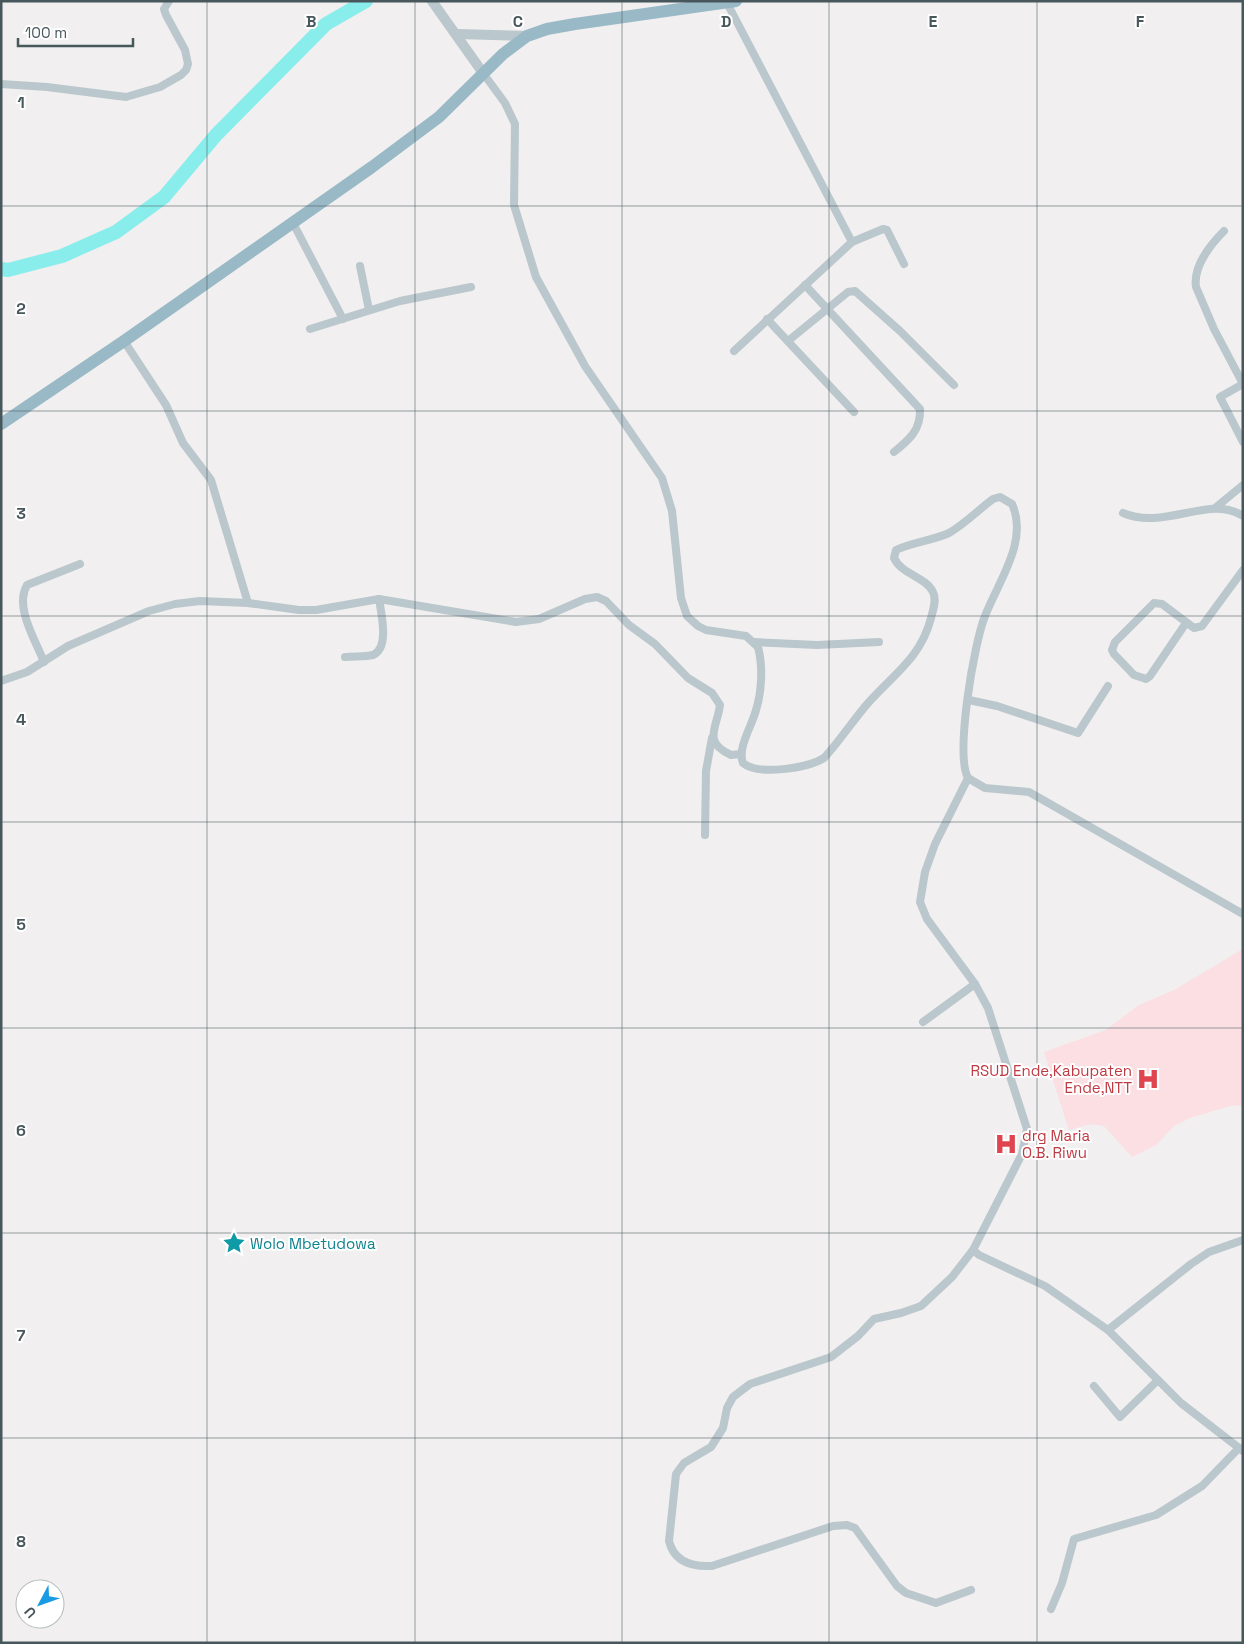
<svg xmlns="http://www.w3.org/2000/svg" width="1244" height="1644" font-family="'Space Grotesk',sans-serif">
<rect width="100%" height="100%" fill="#f1efef"/>
<polygon fill="#fbdfe2" points="1243,949 1243,1105 1230,1106 1190,1118 1174,1126 1156,1145 1132,1157 1104,1126 1090,1124 1069,1130 1044,1052 1106,1030 1139,1005 1174,990"/>
<g fill="none" stroke-linecap="round" stroke-linejoin="round">
<polyline stroke="#89edec" stroke-width="14" points="1,269 8,270 62,256 116,232 164,197 216,135 326,24 366,1"/>
<g stroke="#bac7cc" stroke-width="8">
<polyline points="727,3 852,242"/>
<path d="M483,73l22,30 10,21 -1,81 22,72 49,89 77,112 10,33 9,87 6,18 11,10 8,4 40,6 12,11c5,19 4,44 -2,63 -4,16 -19,38 -13,53 15,13 65,5 81,-5 16,-17 29,-38 45,-56 26,-29 52,-45 62,-84 2,-8 6,-18 2,-26 -8,-16 -31,-17 -39,-34l2,-8c17,-8 35,-9 53,-17 16,-9 29,-23 44,-34l7,-2 12,7c17,37 -14,78 -27,112 -11,27 -30,138 -17,162l17,10 44,4 214,122"/>
<polyline points="1,84 47,87 126,97 160,87 181,75 186,70 188,64 185,50 166,15 164,9 169,1"/>
<polyline points="293,223 343,319"/>
<path d="M1224,231c-14,14 -31,36 -28,56l18,42 29,55"/>
<polyline points="360,266 369,310"/>
<path d="M805,285l115,124c1,21 -11,31 -26,43"/>
<polyline points="767,319 854,412"/>
<polyline points="310,329 400,301 471,287"/>
<polyline points="124,341 166,405 183,443 211,480 248,603"/>
<polyline points="788,341 848,292 855,291 900,331 954,385"/>
<polyline points="734,351 852,242 883,229 887,230 904,264"/>
<polyline points="1243,384 1220,397 1243,442"/>
<polyline points="1215,508 1243,485"/>
<path d="M1123,513c41,18 87,-19 120,3"/>
<polyline points="1186,623 1150,676 1146,679 1134,675 1114,654 1112,650 1115,642 1154,603 1162,604 1194,628 1202,626 1243,570"/>
<polyline points="754,642 817,645 879,642"/>
<path d="M345,657c9,-1 20,0 28,-2 17,-7 8,-42 6,-56"/>
<path d="M44,662c-8,-21 -30,-55 -17,-77l53,-21"/>
<path d="M1,681l26,-9 41,-26 81,-35 26,-7 25,-3 48,2 51,7h17l63,-11 137,23 23,-3 46,-20 12,-2 9,4 23,24 26,19 33,34 24,15 8,12c-3,23 -18,37 11,50l10,-1"/>
<polyline points="969,700 997,706 1078,733 1108,686"/>
<polyline points="968,778 935,844 925,872 920,902 927,919 975,984 988,1008 1027,1129 1022,1154 973,1250 979,1255 1045,1286 1108,1330 1181,1403 1243,1451"/>
<polyline points="705,835 706,771 712,738"/>
<polyline points="923,1022 975,984"/>
<polyline points="1108,1330 1191,1264 1209,1252 1243,1240"/>
<polyline points="1094,1386 1120,1417 1158,1380"/>
<path d="M971,1590l-35,13 -30,-10 -9,-7 -42,-58 -8,-3 -14,1 -121,40c-20,1 -38,-4 -43,-25l7,-67 8,-11 27,-16 12,-19 4,-20 6,-11 17,-13 81,-27 27,-21 16,-17 27,-6 20,-7 31,-29 21,-27"/>
<polyline points="1051,1609 1062,1583 1074,1539 1156,1515 1202,1486 1239,1448"/>
</g>
<g stroke="#bac7cc" stroke-width="10">
<polyline points="432,1 483,73"/>
<polyline points="458,34 527,36"/>
</g>
<polyline stroke="#9ab9c6" stroke-width="12" points="1,424 124,341 372,167 439,117 503,54 527,36 547,29 575,24 736,1"/>
</g>
<path fill="none" stroke="#47575c" stroke-width="1" stroke-opacity="0.55" d="M207,1v1642M415,1v1642M622,1v1642M829,1v1642M1037,1v1642M1,206h1242M1,411h1242M1,616h1242M1,822h1242M1,1028h1242M1,1233h1242M1,1438h1242"/>
<defs>
<symbol id="hospital-bare" viewBox="-9 -9 18 18"><path d="M-5-5h3v3.5h4V-5h3V5h-3V1.5h-4V5h-3Z" fill="#e0444e" stroke="#fff" stroke-width="2.5" paint-order="stroke"/></symbol>
<symbol id="sight-bare" viewBox="-9 -9 18 18"><path d="M0-6L1.8-2.2L6-1.7L2.9 1.2L3.7 5.4L0 3.3L-3.7 5.4L-2.9 1.2L-6-1.7L-1.8-2.2Z" fill="#0f9aa8" stroke="#fff" stroke-width="2.5" paint-order="stroke"/></symbol>
</defs>
<g fill-rule="evenodd">
<use href="#hospital-bare" x="1132" y="1063" width="32" height="32"/>
<use href="#hospital-bare" x="990" y="1128" width="32" height="32"/>
<use href="#sight-bare" x="218" y="1227" width="32" height="32"/>
</g>
<g text-anchor="middle" dominant-baseline="central" stroke-width="4" stroke-linejoin="round" paint-order="stroke">
<g font-size="15" fill="#be3a42" stroke="#fff" text-anchor="end">
<text x="1132" y="1070">RSUD Ende,Kabupaten<tspan x="1132" dy="17">Ende,NTT</tspan></text>
<text x="1022" y="1135" text-anchor="start">drg Maria<tspan x="1022" dy="17">O.B. Riwu</tspan></text>
</g>
<g font-size="15" fill="#0d838f" stroke="#fff" text-anchor="start">
<text x="250" y="1243">Wolo Mbetudowa</text>
</g>
</g>
<g font-size="16" text-anchor="middle" font-weight="bold" fill="#47575c" stroke="#fff" stroke-width="4" stroke-linejoin="round" paint-order="stroke">
<text x="311" y="27">B</text>
<text x="518" y="27">C</text>
<text x="726" y="27">D</text>
<text x="933" y="27">E</text>
<text x="1140" y="27">F</text>
<text x="21" y="108">1</text>
<text x="21" y="314">2</text>
<text x="21" y="519">3</text>
<text x="21" y="725">4</text>
<text x="21" y="930">5</text>
<text x="21" y="1136">6</text>
<text x="21" y="1341">7</text>
<text x="21" y="1547">8</text>
</g>
<rect width="1244" height="1644" fill="none" stroke="#47575c" stroke-width="5"/>
<g transform="translate(40 1604) rotate(229)"><circle r="24" fill="#ffffff" stroke="#b5bcbe"/>
<path d="M0-4L9 19L0 12L-9 19Z" fill="#189be2"/>
<text y="-8" font-size="14" font-weight="bold" text-anchor="middle" fill="#47575c">U</text>
</g>
<path d="M18 38v8h115v-8" fill="none" stroke="#47575c" stroke-width="2.5"/>
<text x="25" y="38" font-size="15" fill="#47575c" stroke="#ffffff" stroke-width="4" paint-order="stroke">100 m</text>
</svg>
